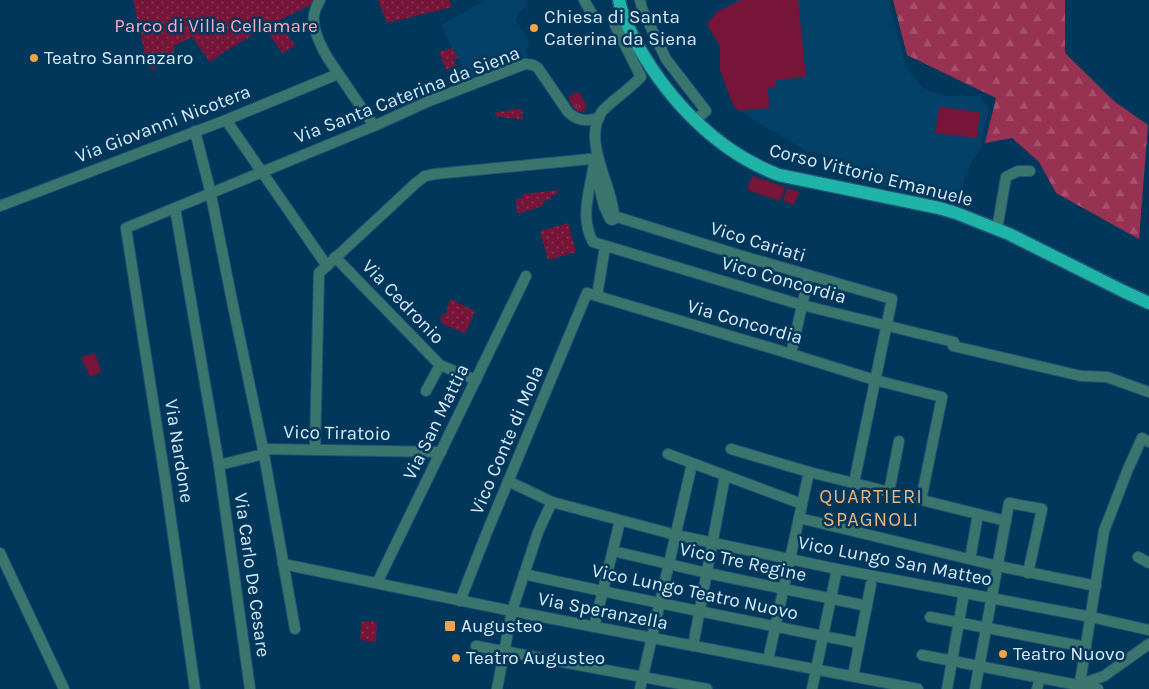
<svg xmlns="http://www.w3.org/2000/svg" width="1149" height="689" font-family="Karla,sans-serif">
<defs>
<pattern id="grass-tufts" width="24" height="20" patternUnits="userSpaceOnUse" patternTransform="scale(1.25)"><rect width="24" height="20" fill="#761538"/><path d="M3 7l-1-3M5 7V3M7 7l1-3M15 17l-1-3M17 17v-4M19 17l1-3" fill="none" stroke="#893756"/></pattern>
<pattern id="forest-firs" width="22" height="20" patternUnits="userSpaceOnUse" patternTransform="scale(1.25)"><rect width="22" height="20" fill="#983252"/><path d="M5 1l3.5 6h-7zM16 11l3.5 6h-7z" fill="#a6506c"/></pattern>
<pattern id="park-dots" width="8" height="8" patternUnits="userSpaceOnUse" patternTransform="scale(1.25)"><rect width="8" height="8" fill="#761538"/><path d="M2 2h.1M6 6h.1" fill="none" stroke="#893756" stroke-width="1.8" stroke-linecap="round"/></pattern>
</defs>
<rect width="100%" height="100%" fill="#01375a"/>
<g fill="#044169">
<polygon points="485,0 525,0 529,7 522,9 517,14 516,21 531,46 525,50 529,57 471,82 446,37 442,25"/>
<polygon points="738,0 888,0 906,67 923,89 947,96 980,96 989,109 982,141 981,148 971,163 960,191 959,200 954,203 866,183 840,162 820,153 809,152 762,125 734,107 720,70 720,46 707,24 717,12"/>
</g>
<polygon fill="url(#grass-tufts)" points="575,92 580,93 587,108 581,112 576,111 568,98"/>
<polygon fill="url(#forest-firs)" points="893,0 1065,0 1065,53 1115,102 1148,125 1139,239 1056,193 1039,162 1012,138 985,143 996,98 907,55"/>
<g fill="url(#park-dots)">
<polygon points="133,0 315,0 314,3 278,21 295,46 282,53 265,28 224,52 210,62 192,37 174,46 174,54 153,70 147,64"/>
<polygon points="378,0 449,0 452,7 387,23"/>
<polygon points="452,48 458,58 453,60 456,65 446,70 439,52"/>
<polygon points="522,109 523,120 495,116 495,112"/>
<polygon points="558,190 558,194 551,195 551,200 542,201 543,206 517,214 516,199 524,198 524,194"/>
<polygon points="568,223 576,252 548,260 540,231"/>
<polygon points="450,299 475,311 465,333 444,325 440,318 446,313"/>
<polygon points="362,621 377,622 376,642 360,640"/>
</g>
<g fill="#761538">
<polygon points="741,0 798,0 806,77 776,80 776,87 768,88 769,108 740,111 734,107 720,70 720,46 707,24 717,12"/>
<polygon points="939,107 980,112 977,138 935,133"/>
<polygon points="752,176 785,187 780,201 747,190"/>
<polygon points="787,188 799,192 794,205 783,201"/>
<polygon points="95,353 101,372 90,377 81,357"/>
</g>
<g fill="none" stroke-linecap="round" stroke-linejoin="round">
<defs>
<g id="street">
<path d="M320,0c-2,4 -4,7 -5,11 -5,14 5,33 12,46l47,69"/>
<polyline points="584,0 592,14"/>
<polyline points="640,0 642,9 666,59 706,111 695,120"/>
<polyline points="226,120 327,266"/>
<polyline points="195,131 210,190 231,296 263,449 295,629"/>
<path d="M593,169c-4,25 -13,49 0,73l209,63 152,37 -1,4 128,30 26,1 42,15"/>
<polyline points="0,206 226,120 338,74"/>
<polyline points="175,208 219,465 250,689"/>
<polyline points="614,216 739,255 892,299 854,483"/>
<polyline points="997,229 1006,177 1018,171 1030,171"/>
<polyline points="335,257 440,365 476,380"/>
<polyline points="597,296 605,247"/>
<polyline points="791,354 809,275"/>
<polyline points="426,391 440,365"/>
<polyline points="263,449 441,452"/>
<polyline points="731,449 809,472 1006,521"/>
<path d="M315,450l4,-177 97,-90 9,-7 10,-2 155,-15 2,1 2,6 10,40 6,13 2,1 2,-1c0,-32 -32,-76 -13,-106 2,-4 7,-7 11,-11 10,-8 20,-16 29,-25l-26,-52c-1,-6 4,-8 8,-10"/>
<polyline points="668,454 802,504"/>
<polyline points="219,465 264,454"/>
<polyline points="508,481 552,502 676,535 837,569 1091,617 1149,630"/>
<polyline points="889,492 899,441"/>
<polyline points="799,518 998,566 1096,586"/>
<polyline points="613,551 707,573 867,606"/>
<polyline points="0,553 64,689"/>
<polyline points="1138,557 1149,563"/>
<polyline points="970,559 978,514"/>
<polyline points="283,564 512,611 918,689"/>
<path d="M524,574c111,25 223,47 335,69"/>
<polyline points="377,583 526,276"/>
<polyline points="460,601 487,532 587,293 791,354 875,380 942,397 921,500"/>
<polyline points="930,617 1086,647"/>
<polyline points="594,627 620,521"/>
<polyline points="476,646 707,689"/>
<polyline points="693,646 725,476"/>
<polyline points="922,655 1098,689"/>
<polyline points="768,660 809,472"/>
<polyline points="853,676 871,584"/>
<polyline points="1079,685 1104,676 1149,644"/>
<path d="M195,689l-30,-211 -39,-250 248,-102 53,-24 98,-38 8,1 5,3 30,44c9,9 19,10 31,6"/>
<polyline points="497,689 512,611 538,532 552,502"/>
<polyline points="640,689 692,464"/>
<polyline points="812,689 837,569"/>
<polyline points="947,689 964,593"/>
<polyline points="975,689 1009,503 1042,509 1028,573"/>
<polyline points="1037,689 1040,678"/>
<polyline points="1079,689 1104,531 1128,469 1142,438 1149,442"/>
</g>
<path id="primary" d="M619,0c3,16 11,31 19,46 32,56 80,106 141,129l160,33 17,5 53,21 114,57 26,12"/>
</defs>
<use href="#street" stroke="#235474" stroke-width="12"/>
<use href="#primary" stroke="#235474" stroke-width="15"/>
<use href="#street" stroke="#3b766e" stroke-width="10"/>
<use href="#primary" stroke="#1eb5a8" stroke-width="12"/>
</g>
<g fill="#f6a246" stroke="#01375a" stroke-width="2">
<circle cx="534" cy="28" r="5"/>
<circle cx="34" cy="58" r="5"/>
<rect x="444" y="620" width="12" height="12" rx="2.5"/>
<circle cx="1003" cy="654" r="5"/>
<circle cx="456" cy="658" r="5"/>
</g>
<g text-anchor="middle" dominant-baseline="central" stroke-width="5" stroke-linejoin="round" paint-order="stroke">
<g font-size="19" fill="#d7eafb" stroke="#01375a" text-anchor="start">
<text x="544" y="17">Chiesa di Santa<tspan x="544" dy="22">Caterina da Siena</tspan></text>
<text x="44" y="58">Teatro Sannazaro</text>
<text x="461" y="626">Augusteo</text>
<text x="1013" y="654">Teatro Nuovo</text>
<text x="466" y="658">Teatro Augusteo</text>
</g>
<g font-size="19" fill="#fea9bc" stroke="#01375a">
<text x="216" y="26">Parco di Villa Cellamare</text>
</g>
<g font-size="19" fill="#d7eafb" stroke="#01375a">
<text transform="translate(407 95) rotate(-21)">Via Santa Caterina da Siena</text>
<text transform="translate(163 124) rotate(-21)">Via Giovanni Nicotera</text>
<text transform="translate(871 175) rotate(14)">Corso Vittorio Emanuele</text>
<text transform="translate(758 242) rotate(17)">Vico Cariati</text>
<text transform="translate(784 280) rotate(16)">Vico Concordia</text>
<text transform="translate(403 302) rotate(46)">Via Cedronio</text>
<text transform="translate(745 322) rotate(16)">Via Concordia</text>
<text transform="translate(436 422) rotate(-64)">Via San Mattia</text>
<text transform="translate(337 433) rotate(1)">Vico Tiratoio</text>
<text transform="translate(507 440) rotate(-67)">Vico Conte di Mola</text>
<text transform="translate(179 451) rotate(81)">Via Nardone</text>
<text transform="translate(895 561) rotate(11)">Vico Lungo San Matteo</text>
<text transform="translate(743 562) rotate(12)">Vico Tre Regine</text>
<text transform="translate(252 575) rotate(82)">Via Carlo De Cesare</text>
<text transform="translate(695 592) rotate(12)">Vico Lungo Teatro Nuovo</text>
<text transform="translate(603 611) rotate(11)">Via Speranzella</text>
</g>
<g font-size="20" letter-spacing="1" fill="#eeb47b" stroke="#01375a">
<text x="871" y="496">QUARTIERI<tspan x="871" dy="23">SPAGNOLI</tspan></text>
</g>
</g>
</svg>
